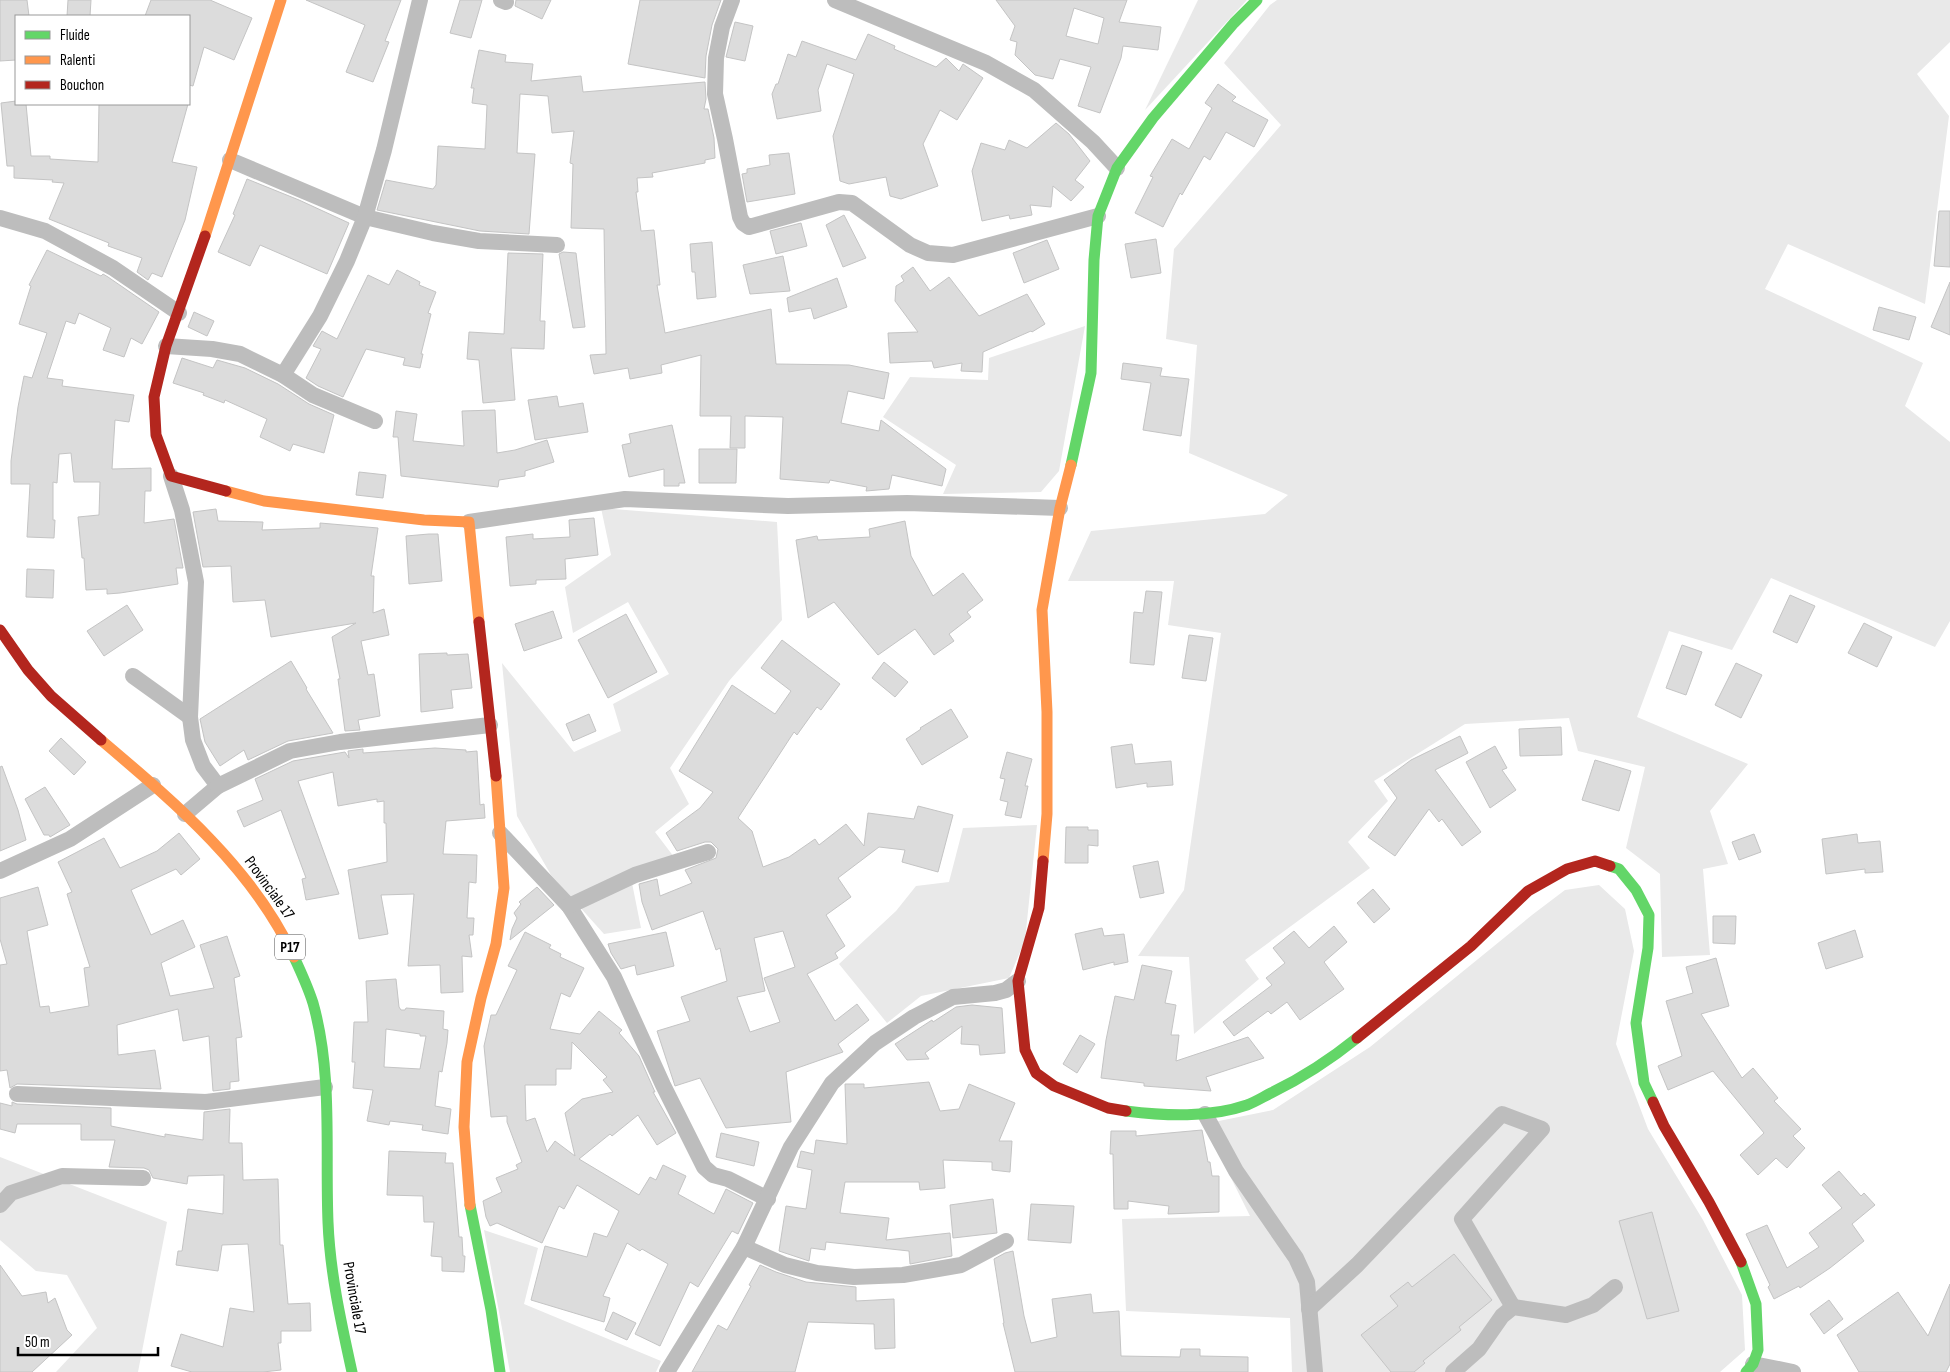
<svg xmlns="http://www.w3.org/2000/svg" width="1950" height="1372" font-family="'Sofia Sans Condensed',sans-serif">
<rect width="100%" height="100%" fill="#fff"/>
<g fill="#e9e9e9">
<polygon points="1198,0 1247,0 1145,110"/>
<polygon points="1277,0 1950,0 1950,42 1917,74 1949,116 1925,304 1788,244 1765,289 1923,363 1905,406 1950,442 1950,621 1935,647 1771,578 1732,650 1669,631 1637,717 1748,764 1710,811 1728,864 1703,869 1710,955 1662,957 1660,874 1626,848 1645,767 1578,751 1569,718 1465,724 1374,781 1388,801 1348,842 1370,868 1245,960 1259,979 1194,1034 1189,957 1138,956 1184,890 1221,633 1168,625 1174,581 1068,581 1091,531 1265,514 1288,495 1189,453 1197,345 1166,339 1174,249 1281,125 1224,63 1270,5"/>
<polygon points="1085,326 1059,471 1041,492 943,494 956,465 883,417 910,377 988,380 989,358"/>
<polygon points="601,508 777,522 782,620 729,681 670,768 689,804 655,832 674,857 630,873 641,928 604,934 551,875 517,816 502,663 574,752 621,731 613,704 669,674 628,602 573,633 565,587 611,555"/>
<polygon points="1037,825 1025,940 1009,978 921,996 887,1023 839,964 896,911 916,886 949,882 963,828"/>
<polygon points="1599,885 1625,909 1634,951 1616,1044 1648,1129 1703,1220 1742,1295 1745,1350 1720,1372 1292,1372 1290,1318 1126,1311 1122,1219 1250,1216 1204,1124 1273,1110 1370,1047 1532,915 1565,890"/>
<polygon points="0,1157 167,1222 138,1372 56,1372 97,1328 67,1275 36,1271 0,1240"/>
<polygon points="484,1230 538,1248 524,1304 661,1361 656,1372 510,1372"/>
</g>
<g fill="#dcdcdc" stroke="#c4c4c4" fill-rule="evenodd">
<polygon points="0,0 27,0 29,16 16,16 16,60 0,61"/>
<polygon points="68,0 91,0 90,16 67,16"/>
<polygon points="151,0 210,0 252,18 234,60 204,47 193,86 189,85 189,16 145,16"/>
<polygon points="306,0 401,0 385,41 389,42 373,82 346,72 365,25"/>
<polygon points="460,0 482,0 471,38 450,33"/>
<polygon points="516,0 551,0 542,19 515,6"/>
<polygon points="640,0 721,0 712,25 706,56 705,78 628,64"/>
<path d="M996,0h131l-8,22 42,5 -3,23 -35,-4 -2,12 -21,55 -22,-7 13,-39 -31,-8 -7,20 -18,-4 -20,-20 2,-13 -7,-2 5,-14zM1074,8l30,10 -6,26 -32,-8z"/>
<polygon points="735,22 753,26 745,61 726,57"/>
<polygon points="868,34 895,46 894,49 936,67 946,58 959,71 963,64 983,78 957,120 940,110 923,144 938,186 901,199 890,196 886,177 849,184 840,181 833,136 854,74 827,64 818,90 821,111 777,119 772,94 776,84 778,84 788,54 796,57 802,41 856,60"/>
<polygon points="479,50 506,55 505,62 533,64 531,81 581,76 583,92 705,82 706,99 704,109 708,109 714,138 715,158 705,160 705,163 652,173 653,177 637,178 638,192 636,192 641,231 654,230 660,285 657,285 665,333 771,309 776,364 849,365 889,373 884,399 848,391 841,423 879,431 881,420 946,469 942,486 892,475 889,489 866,491 867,487 830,480 829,483 780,479 783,417 745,416 745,448 730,448 731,416 700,416 701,355 661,365 662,373 630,379 628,368 594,374 590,355 606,354 604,229 571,228 573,164 570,163 574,131 552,133 548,96 520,94 517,153 535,154 529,234 480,231 377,210 386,180 433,189 436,185 438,146 485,149 487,105 472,103 474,88 471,88"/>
<polygon points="1218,84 1236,97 1232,101 1268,120 1254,147 1226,132 1210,160 1204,156 1182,195 1180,193 1163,227 1135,213 1153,177 1150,176 1172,139 1189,149 1212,108 1205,103"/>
<polygon points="16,101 16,104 26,104 31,156 50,156 50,159 98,162 99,104 188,104 172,162 197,167 185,220 162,277 152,273 148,280 137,272 142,258 108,246 109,243 49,219 64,183 52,182 53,180 14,178 14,166 7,166 1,103"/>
<polygon points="1056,123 1069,134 1090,161 1075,180 1084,187 1071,201 1053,186 1051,207 1030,205 1032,215 1010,219 1009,215 982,221 972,171 981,143 1005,150 1009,140 1027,148"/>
<polygon points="789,153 795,194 747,202 742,174 747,173 747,169 770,165 769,155"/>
<polygon points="247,179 299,200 349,223 327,274 260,245 250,266 218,252 235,215 233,214"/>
<polygon points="1939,211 1950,211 1950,267 1934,266"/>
<polygon points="844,215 866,258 843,267 826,225"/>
<polygon points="801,223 807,246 776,254 770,231"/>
<polygon points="1156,239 1161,273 1131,278 1125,244"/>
<polygon points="1047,240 1059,269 1024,283 1013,253"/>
<polygon points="712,242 716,297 697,299 695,272 692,272 690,244"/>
<polygon points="47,250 101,276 103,274 108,277 159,312 142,344 131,338 124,357 103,350 111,328 79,313 75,324 66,321 47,378 63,380 62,386 134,395 129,422 115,420 112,469 151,468 151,491 145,491 144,523 174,519 183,568 176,568 178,584 120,593 107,594 107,589 86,590 84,558 82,558 78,517 99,515 100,482 74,482 71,453 59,454 57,483 53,482 53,520 55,520 54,538 27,537 30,484 11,484 11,461 18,407 24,376 32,378 47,333 19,324 31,286 29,285"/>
<polygon points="563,252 576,253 585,327 573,328 559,254"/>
<polygon points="508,253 543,254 540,321 545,321 544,349 511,348 515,400 483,403 479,360 467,359 469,332 504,334"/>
<polygon points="783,256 790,291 750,294 743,265"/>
<polygon points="913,267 930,291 949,277 979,316 1027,294 1045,324 1032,332 1031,331 983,352 982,372 961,371 962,363 934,368 932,361 890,363 888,333 918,332 895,301 896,286 904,281 901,276"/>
<polygon points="397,270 420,282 419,285 436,292 428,313 431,314 421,354 423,354 420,368 403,365 405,358 366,349 343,397 318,386 306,378 321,349 313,346 322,331 337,339 368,275 389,285"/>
<polygon points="837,278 847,307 814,319 811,308 789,312 787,298"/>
<polygon points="1950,282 1950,335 1931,327"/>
<polygon points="1879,307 1916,317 1909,340 1873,330"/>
<polygon points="194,312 214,321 207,336 188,327"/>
<polygon points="182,358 213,368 217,360 245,368 278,384 309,404 334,415 324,453 293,444 290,451 260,437 267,419 225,400 224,403 203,395 204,393 173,383"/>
<polygon points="1123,363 1162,368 1160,376 1189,379 1181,436 1143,430 1151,383 1121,379"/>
<polygon points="557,396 559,407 583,403 588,432 535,440 528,400"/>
<polygon points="495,410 497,453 515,450 547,440 554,462 525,471 525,476 499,480 498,487 401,476 398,437 393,437 396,411 417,414 413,441 464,446 462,411"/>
<polygon points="672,425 685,483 679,483 679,486 664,486 664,469 629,477 622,445 631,443 629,434"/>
<polygon points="699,449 737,449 736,483 699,483"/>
<polygon points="359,472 386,475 383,498 356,495"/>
<polygon points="216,509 218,521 263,522 262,530 320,528 320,523 378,528 371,576 374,576 373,613 384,609 389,635 361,641 368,675 374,674 380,716 358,720 360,730 345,731 338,679 340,679 332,637 356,623 271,637 265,600 233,602 231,566 203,567 193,512"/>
<polygon points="594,518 598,555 565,559 566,579 536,580 536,584 510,586 506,537 533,534 533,539 570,537 569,520"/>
<polygon points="905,521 911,556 933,596 963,573 983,600 967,612 971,617 949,634 954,641 934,655 915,629 878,655 834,602 808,618 796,540 817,536 818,540 870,537 869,529"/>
<polygon points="429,534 438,534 442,581 409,584 406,536"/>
<polygon points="27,569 54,570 53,598 26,597"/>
<polygon points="1146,591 1162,592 1154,665 1130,663 1134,612 1143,613"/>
<polygon points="1790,595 1815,606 1797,643 1773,632"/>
<polygon points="127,605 143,630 104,656 87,631"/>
<polygon points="553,611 562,638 524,651 515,624"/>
<polygon points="626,614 657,672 608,698 578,640"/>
<polygon points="1864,623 1892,637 1877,667 1848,653"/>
<polygon points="1189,635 1213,638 1206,681 1182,678"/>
<path d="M782,640l58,44 -19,26 -4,-3 -20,28 -3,-3 -56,86 14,13 11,36 26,-10 26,-18 4,6 27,-21 18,22 4,-33 46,6 4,-13 35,9 -15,57 -36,-10 3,-12 -26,-3 -41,31 13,19 -25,18 19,31 -10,7 3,5 -31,16 28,47 22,-17 12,16 -31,24 5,8 -57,20 5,50 -65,6 -26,-50 -25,8 -18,-55 33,-10 -9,-24 46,-16 -7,-33 -4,2 -13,-39 -51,19 -10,-28 -3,-18 18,-5 3,17 32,-13 -7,-13 31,-12 2,-9 -7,-7h-6l-28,9 -11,-18 34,-25 13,-16 -34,-21 53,-86 43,29 16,-23 -30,-23zM783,931l12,36 -31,11 16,44 -30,10 -13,-35 28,-6 -11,-53z"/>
<polygon points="1682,645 1702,652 1686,695 1666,688"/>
<polygon points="447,653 447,655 468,654 472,688 451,690 453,708 421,712 419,654"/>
<polygon points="291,661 307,688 306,689 333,733 288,741 248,760 244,750 220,766 205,742 200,719"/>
<polygon points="884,662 908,682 895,697 872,678"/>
<polygon points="1736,663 1762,675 1741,718 1715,705"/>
<polygon points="951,709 968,737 922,765 906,739 921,729 920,728"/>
<polygon points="589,714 596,731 573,741 566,724"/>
<polygon points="1561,727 1562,755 1520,756 1519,729"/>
<polygon points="1460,736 1468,753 1435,770 1481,832 1462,846 1442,819 1439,822 1429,809 1395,856 1368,837 1397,798 1384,780 1411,760"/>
<polygon points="61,738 86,762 74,775 49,751"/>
<polygon points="1132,744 1135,764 1171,761 1173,785 1147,787 1147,783 1116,788 1111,747"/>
<polygon points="1495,746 1507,768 1502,770 1516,790 1490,808 1466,762"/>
<polygon points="435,748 466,750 466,752 477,751 480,805 484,804 485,818 446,821 443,854 477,855 476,883 469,882 467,918 474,918 473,935 469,935 472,957 462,956 463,992 441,993 440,965 408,966 414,894 381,895 388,934 359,939 348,870 387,862 386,823 384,823 384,801 377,802 377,799 338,806 333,772 298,781 339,894 306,900 302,879 306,878 281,810 244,827 237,811 263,800 255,779 293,761 345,752 349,758 348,751 363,749 363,753"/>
<polygon points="1007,752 1032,759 1025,786 1028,786 1021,818 1005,815 1008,802 1000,800 1005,779 1000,778"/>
<polygon points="1595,760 1631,771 1619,811 1582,800"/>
<polygon points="2,766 18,810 26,840 0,851 0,767"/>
<polygon points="45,787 70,825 50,837 49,835 44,835 25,799"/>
<polygon points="1066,827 1088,827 1088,830 1098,830 1098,846 1088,845 1088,863 1065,863"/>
<polygon points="179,833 200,859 181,875 176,869 131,890 151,935 183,920 195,947 161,963 170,996 214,988 200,945 227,936 240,976 234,978 242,1037 236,1038 239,1081 230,1082 230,1089 213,1091 209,1036 183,1041 178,1009 117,1025 118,1055 155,1050 161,1089 17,1084 10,1088 7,1070 0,1071 0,965 7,964 0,939 0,898 38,887 48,925 27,931 40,1007 49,1006 50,1013 89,1006 84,968 90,967 67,894 72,892 58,862 104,838 120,868 157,851"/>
<polygon points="1754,834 1761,852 1739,860 1732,842"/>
<polygon points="1857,834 1858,843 1880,841 1883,872 1865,873 1865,869 1826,874 1822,839"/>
<polygon points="1158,861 1164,893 1140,898 1133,866"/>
<polygon points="537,887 554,905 510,940 512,929 517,918 514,913 521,904 519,902"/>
<polygon points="1373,889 1390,909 1374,923 1357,903"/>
<polygon points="1713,916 1736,916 1735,944 1713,943"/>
<polygon points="1334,926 1347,942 1324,962 1344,989 1300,1020 1287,1002 1271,1014 1268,1011 1234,1036 1223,1022 1272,985 1266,978 1285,963 1273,948 1294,931 1309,948"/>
<polygon points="1102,928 1104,936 1124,934 1128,962 1114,965 1114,962 1083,970 1075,934"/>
<polygon points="1855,930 1863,957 1826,969 1818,943"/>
<path d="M525,932l26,13 -2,3 12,6 -1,3 24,11 -14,29 -9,-4 -11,36 30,5 19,-23 23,19 -3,3 20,23 16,36h-2l23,41 -19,12 -19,-30 -26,21 -2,-2 -31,25 60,36 11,-18 6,3 7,-15 23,11 -8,18 36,20 12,-25 27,14 -15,31 -6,-3 -34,56 -8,-5 -30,64 -25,-12 33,-70 -26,-15 -2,2 -13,-8 -24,53 7,2 -6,24 -73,-22 14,-54 42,11 7,-24 13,4 12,-26 -42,-26 -13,24 -5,-3 -17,37 -45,-20 -7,3 -4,-9 -3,-16 19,-9 -6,-14 22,-9 -2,-4 6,-3 -15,-40v-6l-16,1 -7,-71 7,-31h5l21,-45 -9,-4zM572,1042l35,35 -4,3 10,12 -31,7 -17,14 10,43 -20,-15 -8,11 -12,-34 -9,3 -1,-36h31v-16h15z"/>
<polygon points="666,932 674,966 637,975 635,965 621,969 611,953 608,944"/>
<polygon points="1716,958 1729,1006 1701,1014 1742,1078 1753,1068 1778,1098 1774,1101 1801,1129 1793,1136 1805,1148 1787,1168 1776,1158 1758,1175 1740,1155 1764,1133 1713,1071 1668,1090 1658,1066 1682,1056 1666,1001 1693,993 1686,967"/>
<polygon points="1142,965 1172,971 1165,1003 1176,1005 1171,1035 1179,1035 1176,1061 1248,1037 1264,1058 1206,1077 1211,1091 1144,1086 1144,1083 1101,1078 1106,1040 1115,996 1134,1000"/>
<path d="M396,979l3,28 2,3h4l1,-2 38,3 -1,18 5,1 -1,13 -5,29 -3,-1 -4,35 16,3 -3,25 -26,-4 1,-5 -33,-4 -1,4 -22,-4 6,-31 -20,-2 2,-26h-3l2,-40h14l-2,-41zM386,1029l34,5v2h6l-6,33 -36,-2z"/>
<polygon points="972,1005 1002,1008 1005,1053 980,1055 979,1045 961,1044 962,1026 925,1053 929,1059 907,1060 895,1044 932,1020 933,1022 956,1007"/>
<polygon points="1080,1035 1095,1044 1077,1073 1063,1064"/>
<polygon points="929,1082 940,1111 959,1109 969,1084 1015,1103 999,1141 1012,1141 1010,1172 992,1170 992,1162 943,1160 945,1188 920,1190 919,1182 845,1182 840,1213 889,1218 886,1240 950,1233 952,1256 910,1264 909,1251 826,1242 825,1250 811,1248 809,1261 779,1251 786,1206 806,1209 812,1170 797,1167 801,1151 814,1154 816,1140 847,1144 845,1084 864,1084 864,1088"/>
<polygon points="12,1102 17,1104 111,1108 111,1126 165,1137 165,1134 203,1140 204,1112 230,1109 229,1143 242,1143 243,1180 278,1179 280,1245 283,1245 288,1304 310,1303 311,1331 281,1331 281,1343 278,1343 281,1370 263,1372 192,1372 171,1366 181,1334 223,1347 230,1308 254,1312 248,1244 222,1245 218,1271 176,1265 178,1251 182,1251 188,1209 223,1214 224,1175 188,1176 187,1184 153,1178 149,1170 144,1168 109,1167 115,1140 81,1140 81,1124 17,1124 15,1133 0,1129 0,1103 12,1106"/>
<polygon points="1202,1130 1208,1162 1210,1162 1212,1176 1219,1176 1219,1212 1168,1214 1169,1206 1128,1201 1128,1209 1114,1209 1113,1154 1110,1154 1111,1131 1136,1131 1136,1136"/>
<polygon points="721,1133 759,1142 754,1166 716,1157"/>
<polygon points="389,1151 446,1153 445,1163 453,1163 459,1237 462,1237 463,1256 465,1256 464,1272 442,1271 442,1257 431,1256 434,1222 424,1222 423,1196 387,1195"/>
<polygon points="1839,1171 1861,1196 1864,1193 1875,1205 1852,1224 1864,1241 1830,1268 1800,1288 1799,1286 1774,1299 1768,1287 1770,1285 1746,1234 1767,1225 1787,1268 1819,1247 1809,1233 1842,1208 1822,1185"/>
<polygon points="993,1199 997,1233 953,1238 950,1205"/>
<polygon points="1031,1204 1074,1206 1071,1243 1028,1240"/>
<polygon points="1652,1212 1679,1311 1647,1319 1619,1221"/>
<polygon points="1013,1251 1024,1316 1031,1343 1057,1337 1052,1299 1091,1294 1093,1313 1119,1311 1121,1356 1180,1357 1181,1349 1200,1349 1200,1356 1248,1357 1248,1372 1015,1372 1003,1323 1004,1323 994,1259 1005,1253"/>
<polygon points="1454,1254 1492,1300 1459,1327 1461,1330 1423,1361 1425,1363 1414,1372 1391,1372 1361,1335 1398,1306 1390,1296 1408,1282 1412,1287"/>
<polygon points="0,1265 22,1296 46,1292 48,1303 55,1298 67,1330 72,1335 32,1372 0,1372"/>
<polygon points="760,1265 776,1272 806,1282 856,1287 856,1301 894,1299 895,1348 875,1349 874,1324 808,1322 795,1372 692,1372 718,1325 727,1330 751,1286 749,1285"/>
<polygon points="1950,1284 1950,1364 1946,1372 1859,1372 1837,1335 1898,1292 1928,1336"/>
<polygon points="1829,1300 1843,1319 1824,1334 1810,1314"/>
<polygon points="613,1312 636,1323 627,1340 605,1330"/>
</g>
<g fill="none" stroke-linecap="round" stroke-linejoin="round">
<g stroke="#bdbdbd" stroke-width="16">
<polyline points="501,0 506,2"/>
<polyline points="732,0 722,27 716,58 715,94 725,139 740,217 743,223 749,227 839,202 852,203 910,245 928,253 953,255 1098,216"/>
<polyline points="835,0 986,63 1034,90 1093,142 1117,168"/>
<polyline points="230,160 365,217 433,233 479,241 557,245"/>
<polyline points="0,218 45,231 113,268 179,313"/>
<polyline points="166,346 212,349 240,354 283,375 313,395 375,421"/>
<polyline points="283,375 320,316 347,261 365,217 384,150 420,0"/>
<polyline points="171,476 182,510 196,582 190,717 193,740 203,766 218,786 185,814"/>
<polyline points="469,522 625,499 788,506 907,503 1060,508"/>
<polyline points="133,676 190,717"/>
<polyline points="218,786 290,751 340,742 490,725"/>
<polyline points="500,833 569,906 614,977 663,1085 704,1167 713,1175 728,1179 768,1199"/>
<polyline points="0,871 70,839 153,785"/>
<polyline points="569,906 635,875 708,852"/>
<polyline points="17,1094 206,1102 325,1087"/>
<polyline points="1205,1114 1236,1171 1296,1258 1307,1282 1315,1372"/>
<polyline points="0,1205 11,1193 62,1176 143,1178"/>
<polyline points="744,1247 785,1265 817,1273 854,1277 903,1275 961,1265 1006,1241"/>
<polyline points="1309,1309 1357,1265 1502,1114 1542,1129 1462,1219 1513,1307"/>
<polyline points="1753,1364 1793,1372"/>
<polyline points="667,1372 744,1247 791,1147 832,1083 875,1043 914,1017 953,997 995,993 1006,990 1018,981"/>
<polyline points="1453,1372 1479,1349 1502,1316 1513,1307 1566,1315 1593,1305 1615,1287"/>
</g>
<g stroke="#63d668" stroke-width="11">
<polyline points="1071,465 1091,373 1094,260 1098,216 1117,168 1153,118 1234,23 1257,0"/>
<polyline points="1610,866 1619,869 1636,890 1649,915 1648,948 1636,1023 1644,1083 1653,1102"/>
<path d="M294,957c7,15 14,30 19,46 20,71 12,146 15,219 2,51 13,100 24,150"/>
<path d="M1126,1111c40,5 83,7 121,-6 8,-3 16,-8 24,-12 31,-15 60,-34 86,-55"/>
<polyline points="470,1205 491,1310 500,1372"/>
<polyline points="1741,1262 1756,1304 1758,1350 1753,1364 1746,1372"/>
</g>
<g stroke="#ff974d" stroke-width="11">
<polyline points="205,236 281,0"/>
<polyline points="226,491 264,501 424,520 469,522 479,622"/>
<path d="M101,740c73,62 152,128 193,217"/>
<polyline points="1043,861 1047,814 1047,712 1042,610 1060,508 1071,465"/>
<polyline points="470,1205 464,1127 467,1062 481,998 496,944 504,888 496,776"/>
</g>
<g stroke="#b3261e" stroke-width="11">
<polyline points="205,236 166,346 154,397 156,435 171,476 226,491"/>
<polyline points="479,622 496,776"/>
<polyline points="0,630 28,670 51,696 101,740"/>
<polyline points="1043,861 1039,908 1018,981 1025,1050 1036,1073 1054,1086 1108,1108 1126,1111"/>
<polyline points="1357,1038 1471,946 1528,891 1567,869 1595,861 1610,866"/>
<polyline points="1653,1102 1664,1126 1709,1202 1741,1262"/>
</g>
</g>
<g text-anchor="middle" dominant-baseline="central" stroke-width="5" stroke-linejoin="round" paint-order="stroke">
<rect fill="#fff" stroke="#4c4c4c" stroke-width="1" x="275" y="934.5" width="30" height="25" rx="4"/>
<g font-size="15" font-weight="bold" fill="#000">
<text x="290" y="947">P17</text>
</g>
<g font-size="16" fill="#000" stroke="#fff">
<text transform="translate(269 888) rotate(54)">Provinciale 17</text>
<text transform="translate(354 1298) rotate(80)">Provinciale 17</text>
</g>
</g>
<rect x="15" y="15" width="175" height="90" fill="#ffffff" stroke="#999999"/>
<rect x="25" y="31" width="25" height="8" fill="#63d668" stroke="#999999"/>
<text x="60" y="40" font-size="15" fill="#000000">Fluide</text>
<rect x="25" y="56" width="25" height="8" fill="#ff974d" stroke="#999999"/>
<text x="60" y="65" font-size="15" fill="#000000">Ralenti</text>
<rect x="25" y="81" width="25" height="8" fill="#b3261e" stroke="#999999"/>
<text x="60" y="90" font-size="15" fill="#000000">Bouchon</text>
<path d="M18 1347v8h140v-8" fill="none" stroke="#000000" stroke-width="2.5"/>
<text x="25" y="1347" font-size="15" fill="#000000" stroke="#ffffff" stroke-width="4" paint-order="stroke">50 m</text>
</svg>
